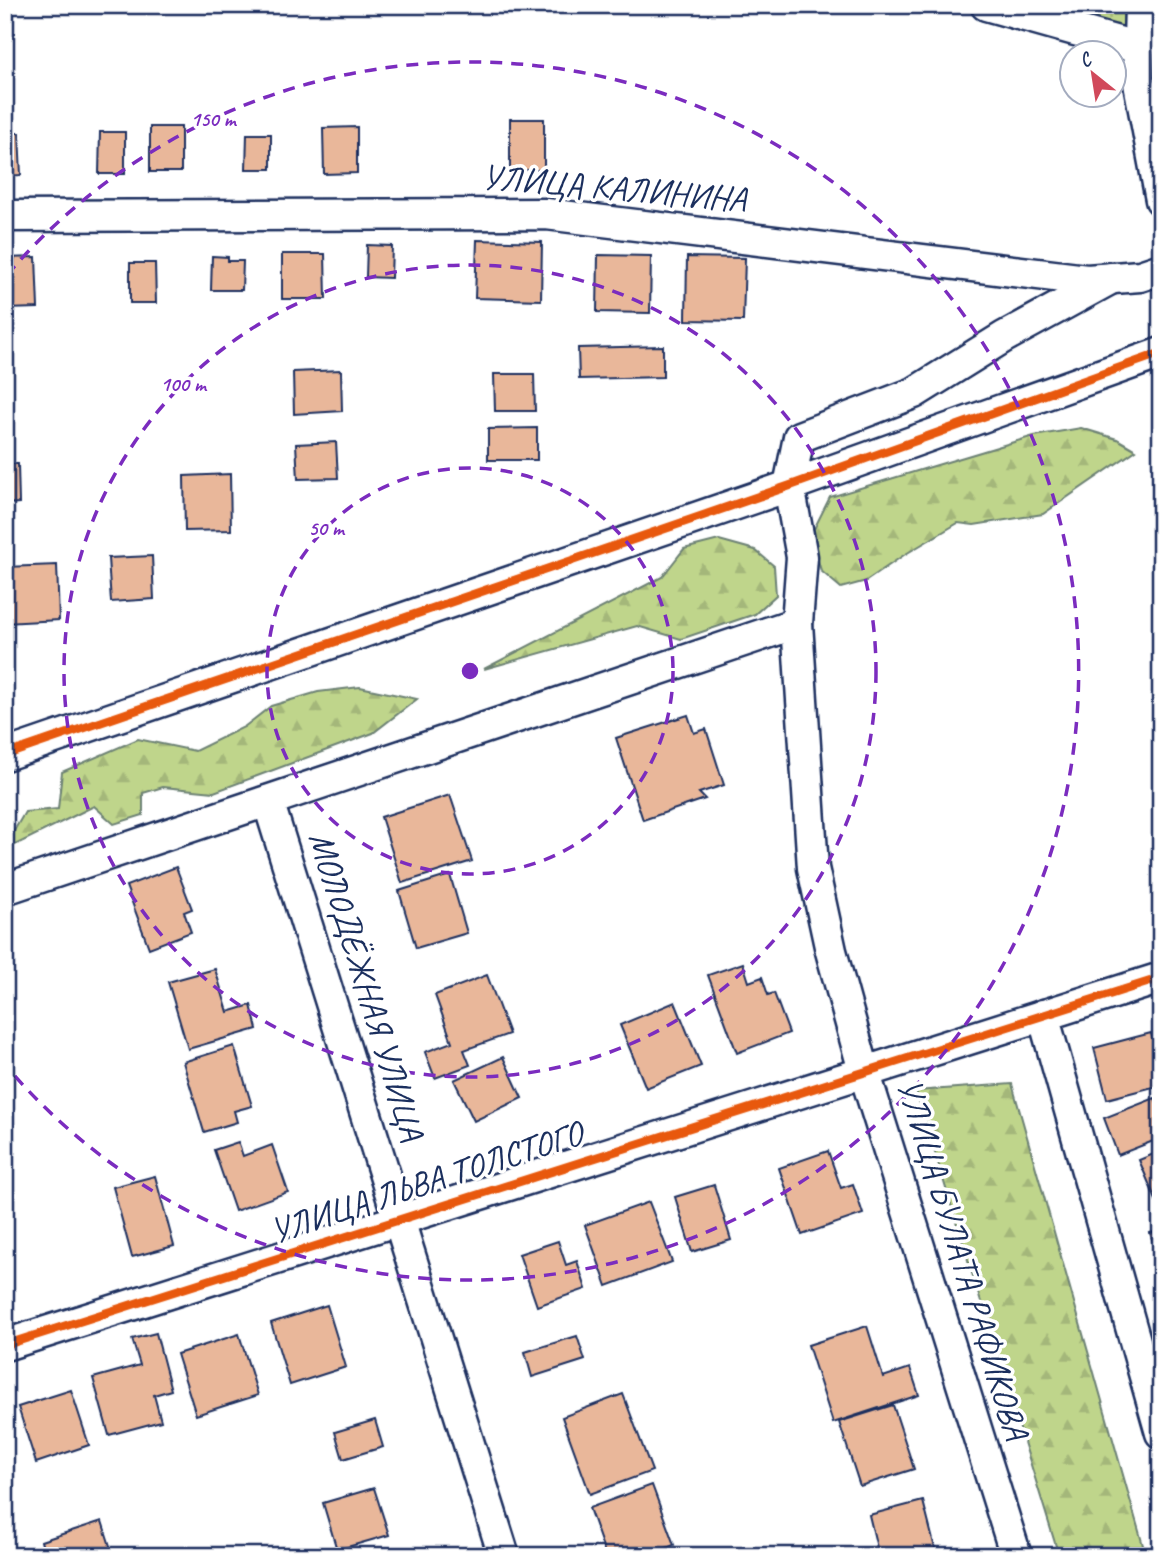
<svg xmlns="http://www.w3.org/2000/svg" width="1166" height="1561" font-family="Caveat,sans-serif">
<defs>
<pattern id="green-dots" width="8" height="8" patternUnits="userSpaceOnUse" patternTransform="scale(1.75)"><rect width="8" height="8" fill="#bfd58b"/><path d="M2 2h.1M6 6h.1" fill="none" stroke="#a4b77a" stroke-width="1.8" stroke-linecap="round"/></pattern>
<pattern id="forest-firs" width="22" height="20" patternUnits="userSpaceOnUse" patternTransform="scale(1.75)"><rect width="22" height="20" fill="#bfd58b"/><path d="M5 1l3.5 6h-7zM16 11l3.5 6h-7z" fill="#a4b77a"/></pattern>
</defs>
<rect width="100%" height="100%" fill="#fff"/>
<filter id="ink" filterUnits="userSpaceOnUse"><feTurbulence type="fractalNoise" baseFrequency=".0143" numOctaves="2"/><feDisplacementMap in="SourceGraphic" scale="14" xChannelSelector="R" yChannelSelector="G"/><feConvolveMatrix kernelMatrix="1 2 1 2 8 2 1 2 1" color-interpolation-filters="sRGB"/></filter>
<g filter="url(#ink)">
<polygon fill="url(#green-dots)" stroke="#6d8274" stroke-width="2" points="985,5 1161,5 1161,205 1132,47"/>
<g fill="url(#forest-firs)" stroke="#6d8274" stroke-width="2">
<polygon points="1081,428 1117,439 1136,450 1043,514 974,525 958,523 904,555 866,581 841,588 821,571 811,535 830,497 1034,436"/>
<polygon points="719,540 755,550 774,566 776,595 755,614 681,639 637,626 484,669 662,577 684,549"/>
<polygon points="360,687 417,699 373,733 214,792 163,787 143,793 143,815 114,824 94,806 5,850 5,846 25,812 58,809 62,772 138,739 195,751 244,727 271,706 318,692"/>
<polygon points="1012,1084 1146,1556 1059,1556 916,1091"/>
</g>
<g fill="#e9b79a" stroke="#1b2f5e" stroke-width="2">
<rect x="510" y="119" width="34" height="51"/>
<rect x="150" y="127" width="31" height="45"/>
<polygon points="357,127 357,173 324,174 323,128"/>
<polygon points="100,132 125,132 125,174 99,174"/>
<polygon points="5,133 19,133 21,175 5,176"/>
<polygon points="247,134 271,134 271,169 246,169"/>
<polygon points="477,240 542,242 541,300 475,298"/>
<polygon points="367,245 392,246 391,278 366,277"/>
<polygon points="282,254 325,254 326,299 282,299"/>
<polygon points="598,255 651,256 650,313 597,312"/>
<polygon points="212,256 228,257 228,261 243,261 242,290 211,290"/>
<polygon points="36,257 38,308 5,309 5,258"/>
<polygon points="687,257 745,258 743,321 686,320"/>
<polygon points="130,263 155,263 156,303 130,303"/>
<polygon points="663,346 663,377 579,379 578,348"/>
<polygon points="341,370 342,411 294,414 293,372"/>
<polygon points="494,374 534,374 535,411 495,411"/>
<polygon points="537,428 537,460 488,460 488,429"/>
<polygon points="336,442 338,478 298,479 296,444"/>
<polygon points="5,464 18,464 19,503 5,504"/>
<polygon points="230,474 231,530 185,531 184,476"/>
<polygon points="152,556 154,599 111,602 108,558"/>
<polygon points="57,565 59,620 5,623 5,567"/>
<polygon points="688,715 694,733 706,729 724,785 699,793 705,799 643,820 616,738"/>
<polygon points="450,795 472,861 402,883 381,817"/>
<polygon points="176,867 192,909 184,912 191,932 149,948 126,886"/>
<polygon points="450,875 467,933 416,948 399,891"/>
<polygon points="743,963 749,982 762,977 768,995 774,993 789,1033 737,1053 708,975"/>
<polygon points="215,969 228,1012 251,1005 257,1029 188,1049 168,982"/>
<polygon points="487,975 509,1034 464,1050 470,1065 435,1078 425,1052 452,1042 435,995"/>
<polygon points="675,1002 701,1066 646,1088 620,1025"/>
<polygon points="1151,1033 1161,1070 1161,1085 1107,1099 1094,1048"/>
<polygon points="234,1046 252,1106 234,1111 237,1122 204,1132 183,1062"/>
<polygon points="503,1057 522,1098 474,1121 454,1080"/>
<polygon points="1155,1098 1161,1113 1161,1138 1118,1155 1104,1118"/>
<polygon points="238,1142 243,1156 272,1145 288,1192 235,1211 214,1150"/>
<polygon points="828,1151 841,1188 853,1184 863,1214 802,1235 779,1168"/>
<polygon points="1161,1151 1161,1212 1139,1160"/>
<polygon points="155,1176 174,1246 132,1257 113,1187"/>
<polygon points="714,1185 731,1240 692,1252 675,1197"/>
<polygon points="649,1202 672,1262 607,1286 585,1225"/>
<polygon points="1161,1230 1161,1268 1150,1233"/>
<polygon points="558,1241 566,1265 577,1261 586,1289 537,1306 519,1254"/>
<polygon points="327,1305 346,1367 290,1385 271,1323"/>
<polygon points="867,1326 883,1377 910,1368 919,1395 833,1423 808,1345"/>
<polygon points="156,1333 171,1390 154,1395 161,1421 109,1435 93,1378 140,1365 132,1339"/>
<polygon points="239,1334 258,1395 196,1415 177,1354"/>
<polygon points="577,1336 585,1360 532,1377 525,1352"/>
<polygon points="71,1390 89,1445 36,1463 18,1407"/>
<polygon points="623,1394 652,1471 590,1494 562,1417"/>
<polygon points="893,1405 914,1469 860,1486 839,1422"/>
<polygon points="375,1420 383,1447 343,1459 335,1432"/>
<polygon points="652,1485 674,1545 646,1556 606,1556 589,1508"/>
<polygon points="374,1488 389,1535 337,1550 323,1503"/>
<polygon points="923,1501 937,1556 879,1556 869,1515"/>
<polygon points="102,1521 111,1549 90,1556 45,1556 41,1541"/>
</g>
<g fill="none" stroke-linecap="round" stroke-linejoin="round">
<defs>
<g id="minor">
<polyline points="986,5 1139,48"/>
<polyline points="1140,5 1138,78 1161,200"/>
<polyline points="5,216 546,214 1087,280 1140,276 1161,269"/>
<polyline points="5,755 789,486 1161,353"/>
<polyline points="268,801 504,1556"/>
<polyline points="5,889 797,623"/>
<polyline points="1043,1015 1161,1433"/>
<polyline points="5,1345 1161,978"/>
<polyline points="1016,1556 864,1071 831,951 813,868 797,623 802,557 789,486 799,437 914,393 1004,337 1112,278"/>
</g>
</defs>
<use href="#minor" stroke="#1b2f5e" stroke-width="35"/>
<use href="#minor" stroke="#fff" stroke-width="30"/>
<defs>
<g id="cycleway">
<polyline points="5,755 789,486 1161,353"/>
<polyline points="5,1345 1161,978"/>
</g>
</defs>
<use href="#cycleway" stroke="#fff" stroke-width="13"/>
<use href="#cycleway" stroke="#e8590c" stroke-width="9"/>
</g>
</g>
<g fill="none" stroke="#7b2cbf" stroke-width="3.5" stroke-dasharray="12 9">
<circle cx="470" cy="671" r="203"/>
<circle cx="470" cy="671" r="406"/>
<path d="M7 275A609 609 0 1 1 7 1067"/>
</g>
<g text-anchor="middle" dominant-baseline="central" stroke-width="7" stroke-linejoin="round" paint-order="stroke">
<g font-size="35" fill="#1b2f5e" stroke="#fff">
<text transform="translate(614 188) rotate(5)">УЛИЦА КАЛИНИНА</text>
<text transform="translate(367 986) rotate(73)">МОЛОДЁЖНАЯ УЛИЦА</text>
<text transform="translate(426 1182) rotate(-18)">УЛИЦА ЛЬВА ТОЛСТОГО</text>
<text transform="translate(963 1259) rotate(73)">УЛИЦА БУЛАТА РАФИКОВА</text>
</g>
</g>
<circle cx="470" cy="671" r="10" fill="#7b2cbf" stroke="#fff" stroke-width="3.5"/>
<g font-size="21" text-anchor="middle" font-weight="bold" fill="#7b2cbf" stroke="#fff" stroke-width="7" stroke-linejoin="round" paint-order="stroke">
<text x="213" y="126">150 m</text>
<text x="183" y="391">100 m</text>
<text x="326" y="535">50 m</text>
</g>
<rect width="1166" height="1561" fill="none" stroke="#fff" stroke-width="28"/>
<rect x="14" y="14" width="1138" height="1533" fill="none" stroke="#1b2f5e" stroke-width="2.5" filter="url(#ink)"/>
<g transform="translate(1093 74) rotate(330)"><circle r="33" fill="#ffffff" stroke="#a4acbf" stroke-width="2"/>
<path d="M0-5L12 26L0 18L-12 26Z" fill="#d1495b"/>
<text y="-10" font-size="19" font-weight="bold" text-anchor="middle" fill="#1b2f5e">С</text>
</g>
</svg>
